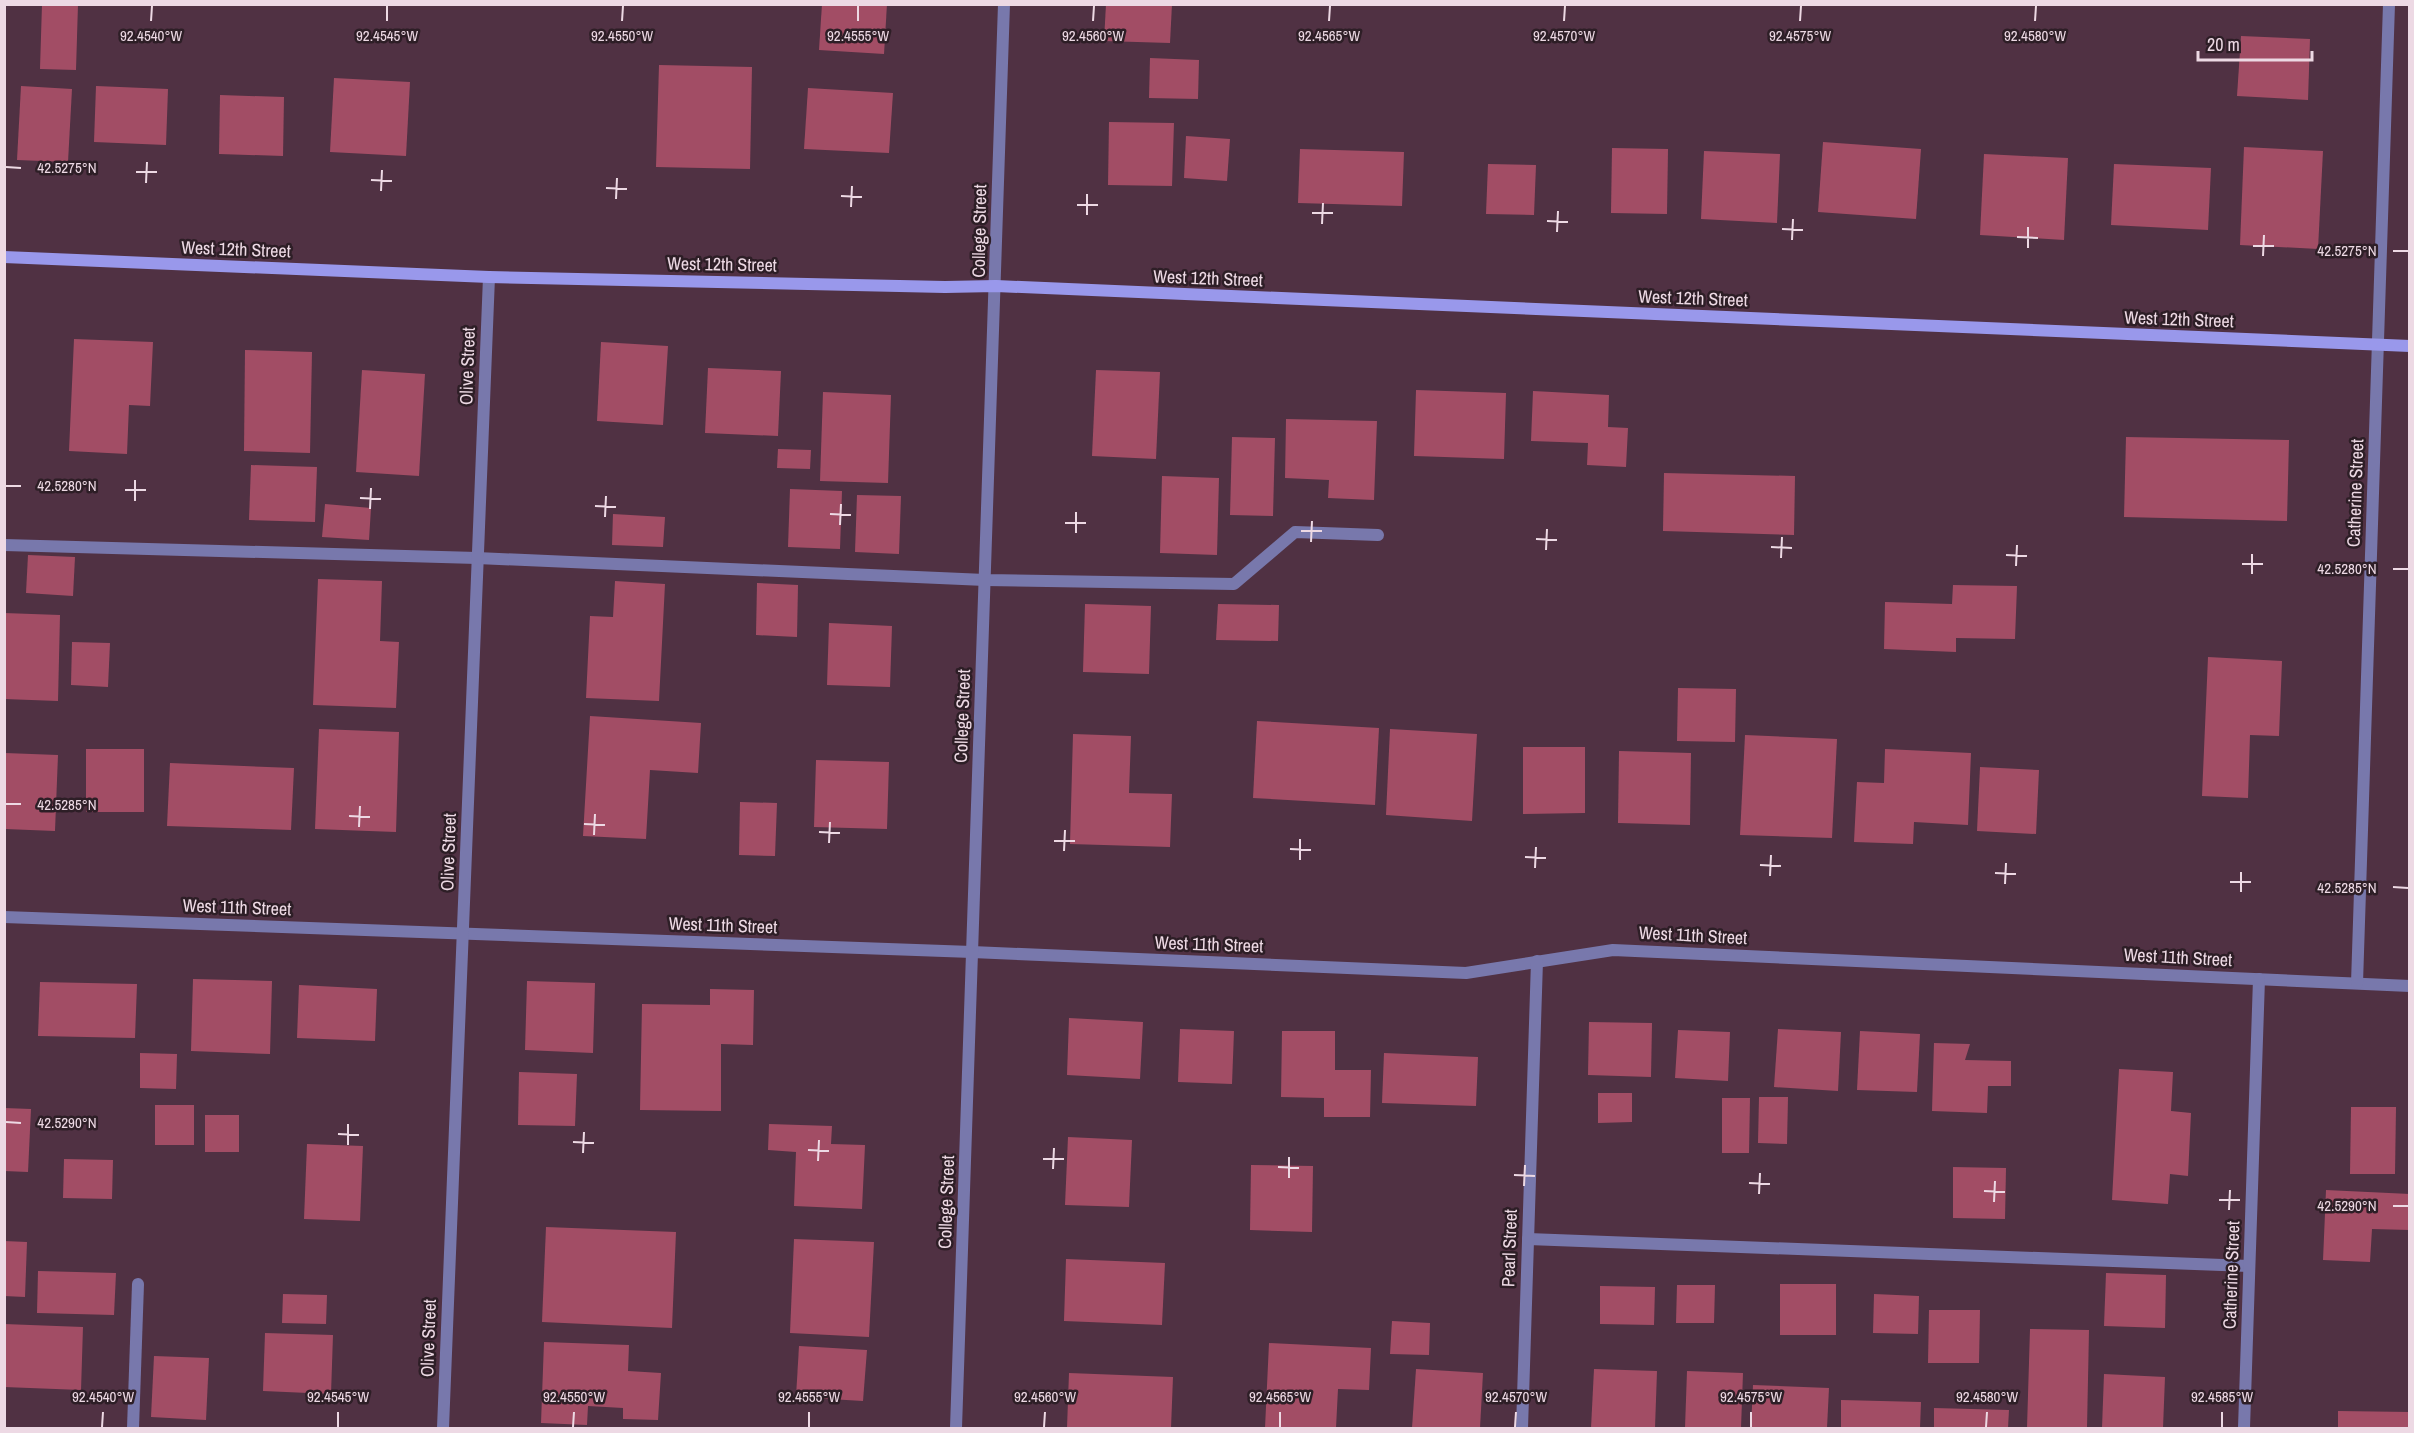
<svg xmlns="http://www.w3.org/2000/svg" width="2414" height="1433" font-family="'Archivo Narrow',sans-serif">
<rect width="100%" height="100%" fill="#503143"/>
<g fill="#a24d65">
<polygon points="42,4 78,4 76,70 40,69"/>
<polygon points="822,4 887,4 884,54 819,50"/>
<polygon points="1106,4 1172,4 1170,43 1104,41"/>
<polygon points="2241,36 2310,39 2308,100 2237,96"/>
<polygon points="1150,58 1199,60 1198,99 1149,98"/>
<polygon points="659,65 752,67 750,169 656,167"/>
<polygon points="334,78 410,82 406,156 330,152"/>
<polygon points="21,86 72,89 68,162 17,160"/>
<polygon points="96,86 168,89 166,145 94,142"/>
<polygon points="808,88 893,93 889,153 804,149"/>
<polygon points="220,95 284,97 283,156 219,154"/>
<polygon points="1109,122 1174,123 1172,186 1108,185"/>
<polygon points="1186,136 1230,139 1227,181 1184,178"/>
<polygon points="1823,142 1921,149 1916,219 1818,212"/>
<polygon points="2244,147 2323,151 2318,249 2240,245"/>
<polygon points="1612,148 1668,149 1667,214 1611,213"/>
<polygon points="1300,149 1404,152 1402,206 1298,203"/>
<polygon points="1704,151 1780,154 1777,223 1701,219"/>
<polygon points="1984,154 2068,158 2064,240 1980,235"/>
<polygon points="1488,164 1536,165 1534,215 1486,214"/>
<polygon points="2114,164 2211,168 2208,230 2111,225"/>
<polygon points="74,339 153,342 150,406 129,405 127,454 69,451"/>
<polygon points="601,342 668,346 663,425 597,421"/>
<polygon points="245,350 312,352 310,453 244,451"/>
<polygon points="708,368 781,371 778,436 705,433"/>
<polygon points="362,370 425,374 419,476 356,472"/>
<polygon points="1096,370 1160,372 1156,459 1092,456"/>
<polygon points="1416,390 1506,393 1504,459 1414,456"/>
<polygon points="1533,391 1609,395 1608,427 1628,428 1626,467 1587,465 1588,443 1531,441"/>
<polygon points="823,392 891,395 888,483 820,481"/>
<polygon points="1286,419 1377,421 1374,500 1328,498 1329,480 1285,478"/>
<polygon points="1232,437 1275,438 1273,516 1230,515"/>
<polygon points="2126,437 2289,440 2287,521 2124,517"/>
<polygon points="778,449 811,450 810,469 777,468"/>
<polygon points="251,465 317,467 315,522 249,520"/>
<polygon points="1664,473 1795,476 1794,535 1663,531"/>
<polygon points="1162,476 1219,478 1217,555 1160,553"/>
<polygon points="790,489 842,491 840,549 788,547"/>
<polygon points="857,495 901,496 899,554 855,552"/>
<polygon points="325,504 371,508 369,540 322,537"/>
<polygon points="613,514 665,517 663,547 612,545"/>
<polygon points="28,555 75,557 73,596 26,593"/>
<polygon points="318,579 382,581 380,641 399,642 396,708 313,705"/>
<polygon points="615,581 665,584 659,701 586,698 590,616 613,617"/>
<polygon points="757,583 798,585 797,637 756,635"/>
<polygon points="1953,585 2017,586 2015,639 1956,638 1956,652 1884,649 1885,602 1952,604"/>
<polygon points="1085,604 1151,606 1149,674 1083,672"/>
<polygon points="1218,604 1279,605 1278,641 1216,640"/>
<polygon points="4,613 60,615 58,701 4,699"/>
<polygon points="829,623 892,626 890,687 827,685"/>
<polygon points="72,642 110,643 108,687 71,685"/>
<polygon points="2208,657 2282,661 2279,736 2250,735 2248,798 2202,796"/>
<polygon points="1678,688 1736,689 1735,742 1677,741"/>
<polygon points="590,716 701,723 698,773 650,770 646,839 583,836"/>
<polygon points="1257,721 1379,728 1375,805 1253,798"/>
<polygon points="319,729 399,732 396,832 315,829"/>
<polygon points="1390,729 1477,734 1472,821 1386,815"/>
<polygon points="1073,734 1131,736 1129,793 1172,794 1170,847 1070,844"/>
<polygon points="1745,735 1837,739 1832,838 1740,835"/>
<polygon points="1523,747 1585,747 1585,813 1523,814"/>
<rect x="86" y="749" width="58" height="63"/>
<polygon points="1885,749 1971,753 1968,825 1914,822 1913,844 1854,842 1857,782 1884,783"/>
<polygon points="1619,751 1691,753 1690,825 1618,823"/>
<polygon points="5,753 58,755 55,831 5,829"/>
<polygon points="816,760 889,762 887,829 814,827"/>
<polygon points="170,763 294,768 291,830 167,826"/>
<polygon points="1980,767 2039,770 2036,834 1977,831"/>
<polygon points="740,802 777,803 775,856 739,855"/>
<polygon points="193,979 272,981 270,1054 191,1051"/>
<polygon points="527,981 595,983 593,1053 525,1050"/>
<polygon points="40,982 137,984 135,1038 38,1036"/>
<polygon points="299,985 377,989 375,1041 297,1038"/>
<polygon points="710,989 754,990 753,1045 721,1044 721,1111 640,1110 642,1004 710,1005"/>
<polygon points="1069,1018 1143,1022 1140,1079 1067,1075"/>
<polygon points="1589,1022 1652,1023 1651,1077 1588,1075"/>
<polygon points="1180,1029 1234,1031 1232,1084 1178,1082"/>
<polygon points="1778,1029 1841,1032 1838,1091 1774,1087"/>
<polygon points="1678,1030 1730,1032 1728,1081 1675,1078"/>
<polygon points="1282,1031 1335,1031 1335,1070 1371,1070 1370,1117 1324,1117 1324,1098 1281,1097"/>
<polygon points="1860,1031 1920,1034 1917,1092 1857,1090"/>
<polygon points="1934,1043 1970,1044 1965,1060 2011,1061 2011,1086 1988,1086 1987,1113 1932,1111"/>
<polygon points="140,1053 177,1054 176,1089 140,1088"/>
<polygon points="1384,1053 1478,1057 1476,1106 1382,1103"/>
<polygon points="2119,1069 2173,1072 2171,1111 2191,1113 2188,1176 2170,1174 2168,1204 2112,1200"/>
<polygon points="519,1072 577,1074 575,1126 518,1125"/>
<polygon points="1598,1093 1632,1093 1632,1122 1598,1123"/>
<polygon points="1759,1097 1788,1097 1787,1144 1758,1143"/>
<polygon points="1722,1098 1750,1098 1749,1153 1722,1153"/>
<rect x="155" y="1105" width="39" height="40"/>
<polygon points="2351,1107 2396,1107 2395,1174 2350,1174"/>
<polygon points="4,1108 31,1109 28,1172 4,1171"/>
<rect x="205" y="1115" width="34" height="37"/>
<polygon points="769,1124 832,1126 831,1144 865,1145 862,1209 794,1206 796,1152 768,1150"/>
<polygon points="1068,1137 1132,1140 1129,1207 1065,1205"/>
<polygon points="307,1144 363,1146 360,1221 304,1219"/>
<polygon points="64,1159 113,1160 112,1199 63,1198"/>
<polygon points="1251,1165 1313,1166 1312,1232 1250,1230"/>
<polygon points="1953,1167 2006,1168 2005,1219 1953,1218"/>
<polygon points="2326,1190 2410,1194 2410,1230 2372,1229 2370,1262 2323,1260"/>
<polygon points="546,1227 676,1232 672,1328 542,1322"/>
<polygon points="794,1239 874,1242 869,1337 790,1333"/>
<polygon points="4,1241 27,1242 25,1297 4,1296"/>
<polygon points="1066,1259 1165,1263 1162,1325 1064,1321"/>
<polygon points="38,1271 116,1273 114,1315 37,1313"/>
<polygon points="2106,1273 2166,1275 2165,1328 2104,1326"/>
<rect x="1780" y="1284" width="56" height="51"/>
<polygon points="1677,1285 1715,1285 1714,1323 1676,1323"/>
<polygon points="1600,1286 1655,1287 1654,1325 1600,1324"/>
<polygon points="283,1294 327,1295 326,1324 282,1323"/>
<polygon points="1874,1294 1919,1296 1918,1334 1873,1333"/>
<polygon points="1929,1310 1980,1310 1979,1363 1928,1363"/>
<polygon points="1392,1321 1430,1323 1429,1355 1390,1354"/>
<polygon points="4,1324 83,1327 81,1390 4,1387"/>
<polygon points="2030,1329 2089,1330 2087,1428 2027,1428"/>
<polygon points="265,1333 333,1335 331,1394 263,1391"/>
<polygon points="544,1342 629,1345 628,1371 661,1373 658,1420 623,1419 623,1408 588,1406 587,1425 541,1423"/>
<polygon points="1269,1343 1371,1348 1369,1390 1338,1389 1336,1428 1265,1428"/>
<polygon points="799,1346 867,1350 863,1401 796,1397"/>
<polygon points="154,1356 209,1358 206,1420 151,1417"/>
<polygon points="1416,1369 1483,1373 1480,1428 1412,1428"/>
<polygon points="1594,1369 1657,1371 1655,1428 1591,1428"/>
<polygon points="1687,1371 1743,1373 1741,1428 1685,1428"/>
<polygon points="1069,1373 1173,1377 1171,1428 1067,1428"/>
<polygon points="2104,1374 2165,1377 2163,1428 2102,1428"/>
<polygon points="1753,1385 1829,1388 1827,1428 1751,1428"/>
<polygon points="1841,1400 1921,1402 1920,1428 1841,1428"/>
<polygon points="1934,1408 2009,1410 2008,1428 1934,1428"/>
<polygon points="2338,1411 2410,1412 2410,1428 2338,1428"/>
</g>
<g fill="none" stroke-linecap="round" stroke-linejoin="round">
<g stroke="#7878ac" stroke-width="12">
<polyline points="4,545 477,558 985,580 1234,584 1295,532 1378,535"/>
<polyline points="1528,1239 2249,1266"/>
<polyline points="133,1428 138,1284"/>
</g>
<g stroke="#7878ac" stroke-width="12">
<polyline points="4,917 972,952 1466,973 1613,950 2410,986"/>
<polyline points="2357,983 2389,4"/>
<polyline points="443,1428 489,277"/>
<polyline points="1522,1428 1537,961"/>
<polyline points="2244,1428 2259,979"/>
</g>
<polyline stroke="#7878ac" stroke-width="12" points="956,1428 1004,4"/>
<polyline stroke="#9998eb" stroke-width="12" points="4,257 489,277 945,287 996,286 2410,346"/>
</g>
<path fill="none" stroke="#edd9e4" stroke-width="2" d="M151,21l1,-15M387,21v-15M622,21l1,-15M858,21v-15M1093,21l1,-15M1329,21l1,-15M1564,21l1,-15M1800,21l1,-15M2035,21l1,-15M6,167l15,1M136,172h21M371,180l21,1M146,183l1,-21M606,188l21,1M381,191l1,-21M841,196l21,1M616,199l1,-21M1077,205h21M851,207l1,-21M1312,213h21M1087,215v-21M1547,221l21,1M1322,224l1,-21M1782,229l21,1M1557,232l1,-21M2017,237l21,1M1792,240l1,-21M2253,246h21M2028,248v-21M2393,251h15M2263,256l1,-21M6,486h15M125,490h21M360,498l21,1M135,501v-21M595,506l21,1M370,509l1,-21M830,514l21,1M605,517l1,-21M1065,523h21M840,525l1,-21M1301,531h21M1076,533v-21M1536,539l21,1M1311,542l1,-21M1771,547l21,1M1546,550l1,-21M2006,555l21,1M1781,558l1,-21M2242,564h21M2016,566l1,-21M2393,569h15M2252,574v-20M6,804h15M349,816l21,1M584,824l21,1M359,827l1,-21M819,832l21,1M594,835l1,-21M1054,841h21M829,843l1,-21M1290,849l21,1M1064,851l1,-21M1525,857l21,1M1300,860v-21M1760,865l21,1M1535,868l1,-21M1995,873l21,1M1770,876l1,-21M2230,882h21M2005,884l1,-21M2393,887l15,1M2241,892v-20M6,1122l15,1M338,1134l21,1M573,1142l21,1M348,1145v-21M808,1150l21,1M583,1153l1,-21M1043,1159h21M818,1161l1,-21M1278,1167l21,1M1053,1169l1,-21M1514,1175l21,1M1289,1178v-21M1749,1183l21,1M1524,1186l1,-21M1984,1191l21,1M1759,1194l1,-21M2219,1200h21M1994,1202l1,-21M2393,1206h15M2229,1210l1,-20M102,1427l1,-15M338,1427v-15M573,1427l1,-15M809,1427v-15M1044,1427l1,-15M1280,1427v-15M1515,1427l1,-15M1751,1427v-15M1986,1427l1,-15M2222,1427v-15"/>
<g text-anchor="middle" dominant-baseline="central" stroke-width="5" stroke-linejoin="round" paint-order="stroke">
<g font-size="18" fill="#edd9e4" stroke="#2d1e26">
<text transform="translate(979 231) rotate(-89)">College Street</text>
<text transform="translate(236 249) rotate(2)">West 12th Street</text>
<text transform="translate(722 264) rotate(1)">West 12th Street</text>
<text transform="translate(1208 278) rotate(2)">West 12th Street</text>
<text transform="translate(1693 298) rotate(2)">West 12th Street</text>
<text transform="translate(2179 319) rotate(2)">West 12th Street</text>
<text transform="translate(467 366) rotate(-88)">Olive Street</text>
<text transform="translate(2355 493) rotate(-88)">Catherine Street</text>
<text transform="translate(962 716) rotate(-88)">College Street</text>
<text transform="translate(448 852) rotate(-88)">Olive Street</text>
<text transform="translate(237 907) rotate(2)">West 11th Street</text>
<text transform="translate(723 925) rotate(2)">West 11th Street</text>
<text transform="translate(1693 935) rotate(3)">West 11th Street</text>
<text transform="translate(1209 944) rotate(2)">West 11th Street</text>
<text transform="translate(2178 957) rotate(3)">West 11th Street</text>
<text transform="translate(946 1202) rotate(-88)">College Street</text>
<text transform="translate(1509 1248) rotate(-88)">Pearl Street</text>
<text transform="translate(2231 1275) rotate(-88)">Catherine Street</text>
<text transform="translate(428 1338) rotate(-88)">Olive Street</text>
</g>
</g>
<g font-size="15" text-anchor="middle" fill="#edd9e4" stroke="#2d1e26" stroke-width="5" stroke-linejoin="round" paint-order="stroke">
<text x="151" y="41">92.4540°W</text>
<text x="387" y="41">92.4545°W</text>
<text x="622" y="41">92.4550°W</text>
<text x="858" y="41">92.4555°W</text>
<text x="1093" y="41">92.4560°W</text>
<text x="1329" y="41">92.4565°W</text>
<text x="1564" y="41">92.4570°W</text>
<text x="1800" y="41">92.4575°W</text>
<text x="2035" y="41">92.4580°W</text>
<text x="67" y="173">42.5275°N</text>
<text x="2347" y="256">42.5275°N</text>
<text x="67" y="491">42.5280°N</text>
<text x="2347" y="574">42.5280°N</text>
<text x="67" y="810">42.5285°N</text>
<text x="2347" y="893">42.5285°N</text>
<text x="67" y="1128">42.5290°N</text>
<text x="2347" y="1211">42.5290°N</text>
<text x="103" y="1402">92.4540°W</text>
<text x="338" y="1402">92.4545°W</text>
<text x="574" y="1402">92.4550°W</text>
<text x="809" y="1402">92.4555°W</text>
<text x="1045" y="1402">92.4560°W</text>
<text x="1280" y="1402">92.4565°W</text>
<text x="1516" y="1402">92.4570°W</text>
<text x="1751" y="1402">92.4575°W</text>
<text x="1987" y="1402">92.4580°W</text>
<text x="2222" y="1402">92.4585°W</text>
</g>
<rect width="2414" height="1433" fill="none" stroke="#edd9e4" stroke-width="12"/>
<path d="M2198 51v9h114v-9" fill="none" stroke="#edd9e4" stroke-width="3"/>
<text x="2207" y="51" font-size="18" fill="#edd9e4" stroke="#2d1e26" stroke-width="4.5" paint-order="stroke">20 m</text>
</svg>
